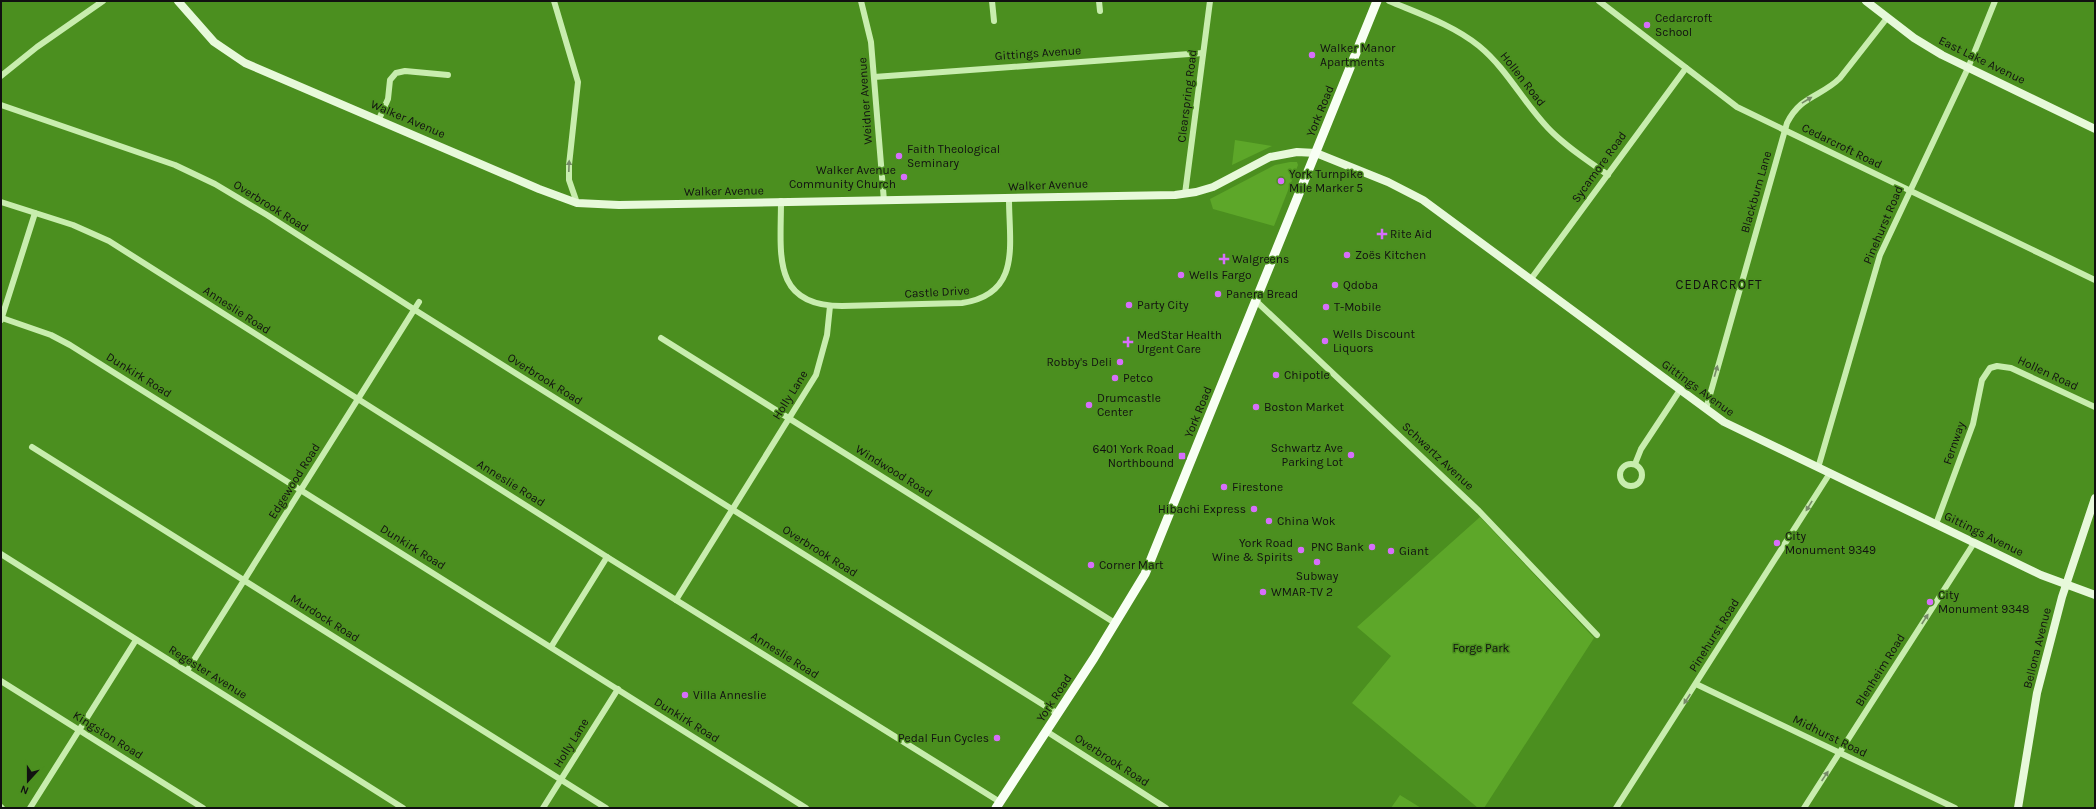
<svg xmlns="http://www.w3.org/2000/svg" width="2096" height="809" font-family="Karla,sans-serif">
<rect width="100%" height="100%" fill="#4b8f1f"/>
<g fill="#5da729">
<polygon points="1235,140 1272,146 1232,165"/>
<polygon points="1290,162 1297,162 1298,165 1274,226 1213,209 1210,199 1275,165"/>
<polygon points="1480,517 1594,638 1484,808 1478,808 1352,703 1391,656 1357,627"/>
<polygon points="1400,795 1421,808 1391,808"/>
</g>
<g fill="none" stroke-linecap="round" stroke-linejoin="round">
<g stroke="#c8edae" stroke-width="6">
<polyline points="554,1 578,82 569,165 569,180 577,203"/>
<polyline points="861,1 871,42 884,201"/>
<polyline points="992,1 994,21"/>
<polyline points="1099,1 1100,11"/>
<path d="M1389,1c31,13 64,24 90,45 28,23 44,56 69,82 17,18 39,32 60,47"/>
<polyline points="1599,1 1737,107 2095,280"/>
<polyline points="1,76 37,47 103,1"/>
<polyline points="874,77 1203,53"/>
<polyline points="1,105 175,165 215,184 267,215 415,310 1058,714"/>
<polyline points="379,119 388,99 390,80 396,73 405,71 448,75"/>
<polyline points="1185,194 1210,1"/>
<path d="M781,201c0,53 -10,105 61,105l120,-3c60,-9 47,-59 47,-104"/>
<polyline points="1,202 73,225 109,241 607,557 1000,802"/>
<polyline points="1531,279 1686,68"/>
<polyline points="1256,301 1479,511 1597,635"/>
<polyline points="2,318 51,335 70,345 806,808"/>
<polyline points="1,320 35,213"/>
<polyline points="661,338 1115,623"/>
<path d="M1706,409l81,-286c14,-28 34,-26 53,-45l47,-60"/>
<polyline points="32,447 606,808"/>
<circle cx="1631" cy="475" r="11"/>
<polyline points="1635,464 1641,449 1680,390"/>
<polyline points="1818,468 1880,255 1968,68 1995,1"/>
<polyline points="1936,524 1973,424 1982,380 1990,368 1997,366 2011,368 2095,407"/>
<polyline points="1,554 403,808"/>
<polyline points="676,600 816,375 827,335 830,306"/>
<polyline points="551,647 607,557"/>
<polyline points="187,671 419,302"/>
<polyline points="1,681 203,808"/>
<polyline points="1696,684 1955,808"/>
<polyline points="1046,731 1166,808"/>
<polyline points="1,807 2,808"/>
<polyline points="30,808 136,640"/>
<polyline points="543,808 618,689"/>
<polyline points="1616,808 1830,473"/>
<polyline points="1804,808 1974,543"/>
</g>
<g stroke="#e7f9da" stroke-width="8">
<polyline points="178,1 214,42 245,63 539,189 577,203 619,205 1175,195 1196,192 1213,187 1270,157 1297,152 1316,153 1388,182 1423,200 1724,422 2041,575 2095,595"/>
<polyline points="1866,1 1914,38 1942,55 2095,129"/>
<polyline points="2018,808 2037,693 2062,597 2095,498"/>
</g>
<polyline stroke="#f8fff4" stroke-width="9" points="996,808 1094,658 1145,574 1377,1"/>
</g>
<defs><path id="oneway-solid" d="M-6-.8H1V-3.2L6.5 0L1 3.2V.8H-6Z"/></defs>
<g fill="#768a67">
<use href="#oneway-solid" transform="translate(1807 100) rotate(-31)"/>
<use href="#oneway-solid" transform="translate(569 166) rotate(-88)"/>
<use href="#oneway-solid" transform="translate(1716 371) rotate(-74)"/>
<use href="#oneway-solid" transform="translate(1809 506) rotate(122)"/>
<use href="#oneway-solid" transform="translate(1925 619) rotate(-57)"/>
<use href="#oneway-solid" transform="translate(1687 699) rotate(123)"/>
<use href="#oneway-solid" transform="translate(1825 776) rotate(-56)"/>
</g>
<g fill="#d76efb" stroke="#4b8f1f" stroke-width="1.5">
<circle cx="1647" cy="25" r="4"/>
<circle cx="1312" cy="55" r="4"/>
<circle cx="899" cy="156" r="4"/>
<circle cx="904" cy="177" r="4"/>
<circle cx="1281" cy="181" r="4"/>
<path d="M1380 228h4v4h4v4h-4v4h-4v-4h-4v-4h4z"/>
<circle cx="1347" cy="255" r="4"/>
<path d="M1222 253h4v4h4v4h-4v4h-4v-4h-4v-4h4z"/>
<circle cx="1181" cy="275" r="4"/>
<circle cx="1335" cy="285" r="4"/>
<circle cx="1218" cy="294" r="4"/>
<circle cx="1129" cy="305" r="4"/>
<circle cx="1326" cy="307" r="4"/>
<circle cx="1325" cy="341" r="4"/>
<path d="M1126 336h4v4h4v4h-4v4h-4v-4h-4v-4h4z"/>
<circle cx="1120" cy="362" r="4"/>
<circle cx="1276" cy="375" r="4"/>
<circle cx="1115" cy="378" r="4"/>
<circle cx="1089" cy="405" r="4"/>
<circle cx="1256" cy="407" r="4"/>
<circle cx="1351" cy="455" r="4"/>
<rect x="1178" y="452" width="8" height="8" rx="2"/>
<circle cx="1224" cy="487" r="4"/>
<circle cx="1254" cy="509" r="4"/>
<circle cx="1269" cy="521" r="4"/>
<circle cx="1777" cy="543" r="4"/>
<circle cx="1372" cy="547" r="4"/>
<circle cx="1301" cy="550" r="4"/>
<circle cx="1391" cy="551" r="4"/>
<circle cx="1317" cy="562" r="4"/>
<circle cx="1091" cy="565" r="4"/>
<circle cx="1263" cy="592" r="4"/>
<circle cx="1930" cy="602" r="4"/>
<circle cx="685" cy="695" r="4"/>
<circle cx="997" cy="738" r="4"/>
</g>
<g text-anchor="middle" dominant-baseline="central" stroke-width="3" stroke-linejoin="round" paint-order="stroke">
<g font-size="12" fill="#111" stroke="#4b8f1f" text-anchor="start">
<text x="1655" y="18">Cedarcroft<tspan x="1655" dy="14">School</tspan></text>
<text x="1320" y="48">Walker Manor<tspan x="1320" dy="14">Apartments</tspan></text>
<text x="907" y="149">Faith Theological<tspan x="907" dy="14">Seminary</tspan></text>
<text x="896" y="170" text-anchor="end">Walker Avenue<tspan x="896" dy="14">Community Church</tspan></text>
<text x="1289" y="174">York Turnpike<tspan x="1289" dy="14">Mile Marker 5</tspan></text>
<text x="1390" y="234">Rite Aid</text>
<text x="1355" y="255">Zoës Kitchen</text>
<text x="1232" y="259">Walgreens</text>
<text x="1189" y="275">Wells Fargo</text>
<text x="1343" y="285">Qdoba</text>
<text x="1226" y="294">Panera Bread</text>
<text x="1137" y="305">Party City</text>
<text x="1334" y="307">T-Mobile</text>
<text x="1333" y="334">Wells Discount<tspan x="1333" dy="14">Liquors</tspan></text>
<text x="1137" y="335">MedStar Health<tspan x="1137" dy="14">Urgent Care</tspan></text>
<text x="1112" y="362" text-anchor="end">Robby's Deli</text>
<text x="1284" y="375">Chipotle</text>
<text x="1123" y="378">Petco</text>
<text x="1097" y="398">Drumcastle<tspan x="1097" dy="14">Center</tspan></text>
<text x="1264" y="407">Boston Market</text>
<text x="1343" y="448" text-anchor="end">Schwartz Ave<tspan x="1343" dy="14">Parking Lot</tspan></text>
<text x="1174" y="449" text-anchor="end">6401 York Road<tspan x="1174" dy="14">Northbound</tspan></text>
<text x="1232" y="487">Firestone</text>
<text x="1246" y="509" text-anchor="end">Hibachi Express</text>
<text x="1277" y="521">China Wok</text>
<text x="1785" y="536">City<tspan x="1785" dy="14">Monument 9349</tspan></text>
<text x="1293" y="543" text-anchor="end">York Road<tspan x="1293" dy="14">Wine &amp; Spirits</tspan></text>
<text x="1364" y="547" text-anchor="end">PNC Bank</text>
<text x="1399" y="551">Giant</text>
<text x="1099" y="565">Corner Mart</text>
<text x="1317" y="576" text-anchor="middle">Subway</text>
<text x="1271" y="592">WMAR-TV 2</text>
<text x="1938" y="595">City<tspan x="1938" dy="14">Monument 9348</tspan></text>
<text x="693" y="695">Villa Anneslie</text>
<text x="989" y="738" text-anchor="end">Pedal Fun Cycles</text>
</g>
<g font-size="12" fill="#111" stroke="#4b8f1f">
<text transform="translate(1038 53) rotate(-4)">Gittings Avenue</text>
<text transform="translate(1982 60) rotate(26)">East Lake Avenue</text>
<text transform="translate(1523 79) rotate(52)">Hollen Road</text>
<text transform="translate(1187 96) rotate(-83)">Clearspring Road</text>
<text transform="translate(865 101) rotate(-94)">Weidner Avenue</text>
<text transform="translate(1320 111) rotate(-68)">York Road</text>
<text transform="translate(408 119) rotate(23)">Walker Avenue</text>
<text transform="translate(1842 146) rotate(26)">Cedarcroft Road</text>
<text transform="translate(1599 167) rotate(-54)">Sycamore Road</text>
<text transform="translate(1048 185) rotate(-2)">Walker Avenue</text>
<text transform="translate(724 191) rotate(-1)">Walker Avenue</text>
<text transform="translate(1756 192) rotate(-74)">Blackburn Lane</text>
<text transform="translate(271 206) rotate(32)">Overbrook Road</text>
<text transform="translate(1883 225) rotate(-67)">Pinehurst Road</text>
<text transform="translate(937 292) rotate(-3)">Castle Drive</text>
<text transform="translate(237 310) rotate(33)">Anneslie Road</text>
<text transform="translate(2048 373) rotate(25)">Hollen Road</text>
<text transform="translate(139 375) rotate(32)">Dunkirk Road</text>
<text transform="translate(545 379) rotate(32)">Overbrook Road</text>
<text transform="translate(1698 388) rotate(36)">Gittings Avenue</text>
<text transform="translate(790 395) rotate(-58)">Holly Lane</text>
<text transform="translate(1198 412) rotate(-68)">York Road</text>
<text transform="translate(1954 443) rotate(-71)">Fernway</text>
<text transform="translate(1438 456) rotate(43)">Schwartz Avenue</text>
<text transform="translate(894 471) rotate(32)">Windwood Road</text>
<text transform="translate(294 481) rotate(-58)">Edgewood Road</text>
<text transform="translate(511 483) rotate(32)">Anneslie Road</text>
<text transform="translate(1984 534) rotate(26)">Gittings Avenue</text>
<text transform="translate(413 547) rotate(32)">Dunkirk Road</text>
<text transform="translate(820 551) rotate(32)">Overbrook Road</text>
<text transform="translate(325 618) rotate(32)">Murdock Road</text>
<text transform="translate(1714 635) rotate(-58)">Pinehurst Road</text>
<text transform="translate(2037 648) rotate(-76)">Bellona Avenue</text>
<text transform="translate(785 655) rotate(32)">Anneslie Road</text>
<text transform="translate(1880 670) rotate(-58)">Blenheim Road</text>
<text transform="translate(208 672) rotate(32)">Regester Avenue</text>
<text transform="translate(1054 698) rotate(-57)">York Road</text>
<text transform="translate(687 720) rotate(32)">Dunkirk Road</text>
<text transform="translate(108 735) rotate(32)">Kingston Road</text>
<text transform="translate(1830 736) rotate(26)">Midhurst Road</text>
<text transform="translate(571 743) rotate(-58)">Holly Lane</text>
<text transform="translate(1112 760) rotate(33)">Overbrook Road</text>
</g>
<g font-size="12" fill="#111" stroke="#4b8f1f">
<text x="1481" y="648">Forge Park</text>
</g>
<g font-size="13" letter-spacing="1" fill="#111" stroke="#4b8f1f">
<text x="1719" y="284">CEDARCROFT</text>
</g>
</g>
<rect width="2096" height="809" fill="none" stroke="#111111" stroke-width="4"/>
<g transform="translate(28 781) rotate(201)" stroke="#4b8f1f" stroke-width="3" paint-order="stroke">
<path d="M0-3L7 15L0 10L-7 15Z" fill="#111111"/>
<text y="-6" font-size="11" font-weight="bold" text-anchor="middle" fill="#111111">N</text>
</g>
</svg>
